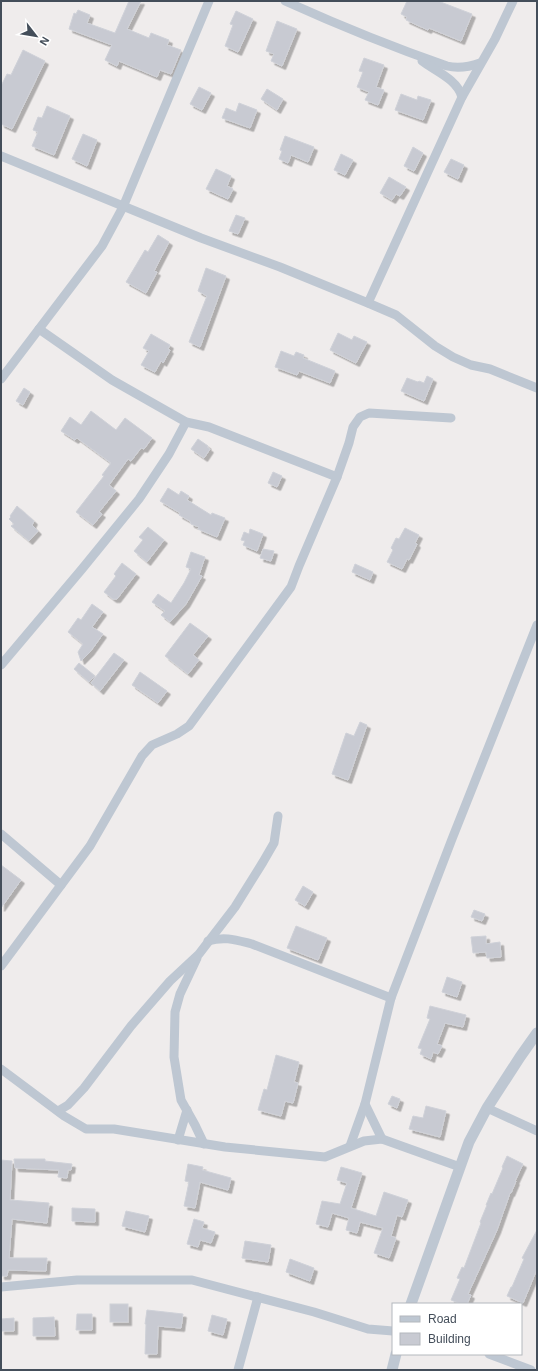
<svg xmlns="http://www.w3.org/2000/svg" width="538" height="1371" font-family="Arial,sans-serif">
<defs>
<filter id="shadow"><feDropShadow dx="3.5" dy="3.5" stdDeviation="0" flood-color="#0004"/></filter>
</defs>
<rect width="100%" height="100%" fill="#efecec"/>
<g fill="#c8cad2" stroke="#cfd1d8" filter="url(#shadow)">
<polygon points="129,1 141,1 127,29 149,38 151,33 169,40 167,45 181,50 171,74 160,70 157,77 119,61 117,66 105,60 112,45 69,29 74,13 76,14 78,10 90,15 87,23 115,33"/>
<polygon points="407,1 438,1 472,14 461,41 429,28 428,30 406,20 407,17 401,14"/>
<polygon points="236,11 253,19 238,52 225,46 233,25 230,24"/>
<polygon points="277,21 297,29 282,66 271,61 274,54 266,51"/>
<polygon points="23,50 45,61 12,129 1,124 1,86 7,74 11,75"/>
<polygon points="364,58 384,65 376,87 384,90 378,105 365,100 369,92 357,87 363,72 359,71"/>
<polygon points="199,87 211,93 202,110 190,104"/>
<polygon points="267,89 283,99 277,110 261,99"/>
<polygon points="401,94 417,100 418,96 431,100 423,120 395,110"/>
<polygon points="239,103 257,110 250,128 222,118 226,108 236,112"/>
<polygon points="47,106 70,116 54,155 32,146 38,132 33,130 38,117 42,118"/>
<polygon points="83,134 97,140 87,166 72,159"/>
<polygon points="285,136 314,147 308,162 291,155 288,163 279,159 282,151 280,150"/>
<polygon points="413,147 423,153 414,171 404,166"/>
<polygon points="341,154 353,160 345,175 334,170"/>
<polygon points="451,159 464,165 458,179 444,172"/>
<polygon points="216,169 231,176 227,186 233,189 228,199 206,189"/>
<polygon points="389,177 406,187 400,196 396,194 392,200 380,193"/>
<polygon points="236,215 245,218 238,234 229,231"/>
<polygon points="158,235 169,242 154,271 157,272 146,293 126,282 145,250 148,252"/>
<polygon points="206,268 226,276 200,347 189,342 207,296 198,291"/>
<polygon points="338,333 352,340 354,336 367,342 356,363 330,350"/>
<polygon points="151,334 170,345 168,349 170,350 163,363 161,361 155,372 141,365 149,351 143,348"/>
<polygon points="281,351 294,356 296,352 304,355 303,358 335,371 330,383 299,371 297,375 275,367"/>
<polygon points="427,376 433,379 424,401 401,391 407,378 418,382 419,381 424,383"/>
<polygon points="24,388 30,392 23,405 16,401"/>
<polygon points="91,411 116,430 125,418 152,438 144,449 141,448 131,461 128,459 109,485 116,491 99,512 102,514 93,525 76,512 104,476 102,475 111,463 77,438 75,440 61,431 70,417 81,425"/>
<polygon points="198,439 208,446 207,447 210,449 204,458 191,449"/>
<polygon points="273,472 282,476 277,487 268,483"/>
<polygon points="168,488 179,495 181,491 189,496 187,500 211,515 212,513 225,518 217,537 198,529 199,527 191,524 190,521 179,515 180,513 160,501"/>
<polygon points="17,506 34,521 32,525 38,531 29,541 11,526 14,524 9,519 11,517 10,516"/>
<polygon points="148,527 164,540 147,562 134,551 143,540 139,537"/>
<polygon points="405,528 419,535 415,543 417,544 409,560 407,559 402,569 387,562 393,550 391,548 396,538 399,539"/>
<polygon points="250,529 263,534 257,551 243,545 245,541 241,540 244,532 249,534"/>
<polygon points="263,549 274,551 271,561 260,558"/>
<polygon points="191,552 205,557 199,575 202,576 186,604 170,622 161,615 165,611 152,602 158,594 171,603 184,583 191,569 186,567"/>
<polygon points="122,563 136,574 117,599 113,599 104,592 116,576 114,574"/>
<polygon points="355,564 373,572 370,580 352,572"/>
<polygon points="92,604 103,612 92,627 103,634 90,652 81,661 78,652 83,644 68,632 78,618 81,620"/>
<polygon points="190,623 208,636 193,655 199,660 188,674 165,656"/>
<polygon points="114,653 124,660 100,691 91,683"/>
<polygon points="79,663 95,676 89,682 74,669"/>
<polygon points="140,672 167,691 158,703 132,685"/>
<polygon points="360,722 367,725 348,780 332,774 346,733 354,736"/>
<polygon points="1,865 21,880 1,908"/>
<polygon points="303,886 313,892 305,906 295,900"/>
<polygon points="474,910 485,914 482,921 471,917"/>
<polygon points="296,926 327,938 318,960 287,948"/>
<polygon points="486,936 486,944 500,942 501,957 487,958 486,952 473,953 471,937"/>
<polygon points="447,977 462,982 457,997 442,992"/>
<polygon points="430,1006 466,1015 463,1027 445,1023 437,1044 442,1046 438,1054 433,1052 431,1059 420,1054 422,1049 418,1048 430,1019 427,1018"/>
<polygon points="276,1055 299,1062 294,1082 298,1083 293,1103 285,1101 281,1116 258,1110 264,1089 267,1090"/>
<polygon points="392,1096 400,1099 397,1108 388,1104"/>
<polygon points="426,1106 446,1111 440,1137 409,1129 413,1116 423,1118"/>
<polygon points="507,1156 523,1164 515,1181 516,1181 511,1193 510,1193 497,1230 468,1294 471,1295 467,1304 461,1304 451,1300 460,1279 457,1278 462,1267 464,1268 481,1223 480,1222 487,1205 486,1205 491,1193 492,1194 503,1168 502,1167"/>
<polygon points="14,1159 45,1159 45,1161 72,1164 71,1170 68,1170 67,1178 58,1177 59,1170 15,1168"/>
<polygon points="1,1160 12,1161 10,1200 49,1203 47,1223 12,1219 9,1258 47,1258 46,1271 8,1270 7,1276 1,1276"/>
<polygon points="188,1164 203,1167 202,1170 231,1178 228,1190 200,1182 195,1208 184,1206 189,1182 185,1181"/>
<polygon points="341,1167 362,1173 351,1208 376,1216 384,1192 408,1200 402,1217 397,1215 391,1236 396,1238 389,1258 374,1253 383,1228 360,1222 357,1233 346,1230 349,1218 332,1213 328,1227 316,1224 322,1201 340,1204 347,1183 337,1180"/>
<polygon points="72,1208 95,1209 95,1222 72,1221"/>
<polygon points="126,1211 149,1216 145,1232 122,1226"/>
<polygon points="194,1219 204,1222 202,1228 215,1232 211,1243 200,1240 198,1247 187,1244"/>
<polygon points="537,1230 537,1269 523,1303 507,1296 511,1287 512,1287 524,1259 522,1258"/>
<polygon points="245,1241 271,1245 268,1262 242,1258"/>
<polygon points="290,1259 314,1268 310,1281 286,1272"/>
<rect x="110" y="1304" width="18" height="18"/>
<polygon points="147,1310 183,1314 181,1328 158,1326 157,1354 145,1354 146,1324 145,1324"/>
<polygon points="77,1314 92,1314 92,1330 76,1330"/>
<polygon points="212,1315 227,1319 223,1335 208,1331"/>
<polygon points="54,1317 55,1336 33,1336 33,1318"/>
<polygon points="14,1318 14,1331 1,1331 1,1319"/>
</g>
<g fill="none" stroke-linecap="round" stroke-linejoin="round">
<g stroke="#bec7d2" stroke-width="9">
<path d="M285,1c53,24 107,46 162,65 12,3 22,1 33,-3"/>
<path d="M422,61c13,10 35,18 40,36"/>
<polyline points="1,156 201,238 280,267 368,303 396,315 435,346 453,357 471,365 490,369 537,388"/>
<polyline points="368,303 462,97 495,39 513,1"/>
<polyline points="39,329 112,380 186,422 209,427 337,477"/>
<polyline points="1,379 102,246 123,207 209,1"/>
<polyline points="1,665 82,569 139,499 169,454 186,422"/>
<polyline points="1,834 61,885"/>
<path d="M208,941c17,-5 28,-1 44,3l139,54"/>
<polyline points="197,958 180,994 175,1012 174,1057 181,1100 195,1125 204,1144"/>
<polyline points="1,966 90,846 142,756 152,745 177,734 189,726 291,587 299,566 337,477 349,443 353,427 360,417 369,413 451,418"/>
<polyline points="1,1069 64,1116 86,1129 114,1129 225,1147 325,1157 364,1141 382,1139 460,1167"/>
<polyline points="487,1108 537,1131"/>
<polyline points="58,1111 68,1105 84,1088 131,1026 170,981 199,954 235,907 263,862 274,843 278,816"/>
<polyline points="382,1139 365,1104 391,998 452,839 537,625"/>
<polyline points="178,1140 187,1110"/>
<polyline points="350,1146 365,1104"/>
<polyline points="1,1287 77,1280 192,1280 314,1312 368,1329 393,1331"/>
<polyline points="489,1354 531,1370"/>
<polyline points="238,1370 258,1297"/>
</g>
<g stroke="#bec7d2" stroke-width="11">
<polyline points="411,1304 469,1142 487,1108 520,1057 537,1033"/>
<polyline points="392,1370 396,1354"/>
</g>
</g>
<rect width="538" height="1371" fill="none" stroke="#444e5a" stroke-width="4"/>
<rect x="392" y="1303" width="130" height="52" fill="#ffffff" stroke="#b4b8bd"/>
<rect x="400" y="1316" width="20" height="6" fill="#bec7d2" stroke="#b4b8bd"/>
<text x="428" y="1323" font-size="12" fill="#444e5a">Road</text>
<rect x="400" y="1333" width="20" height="12" fill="#c8cad2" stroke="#b4b8bd"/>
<text x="428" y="1343" font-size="12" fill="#444e5a">Building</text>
<g transform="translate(36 36) rotate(121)" stroke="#ffffff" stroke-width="3" paint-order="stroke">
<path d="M0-3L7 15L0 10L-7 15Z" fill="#444e5a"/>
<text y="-6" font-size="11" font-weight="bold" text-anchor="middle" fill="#444e5a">N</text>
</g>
</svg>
